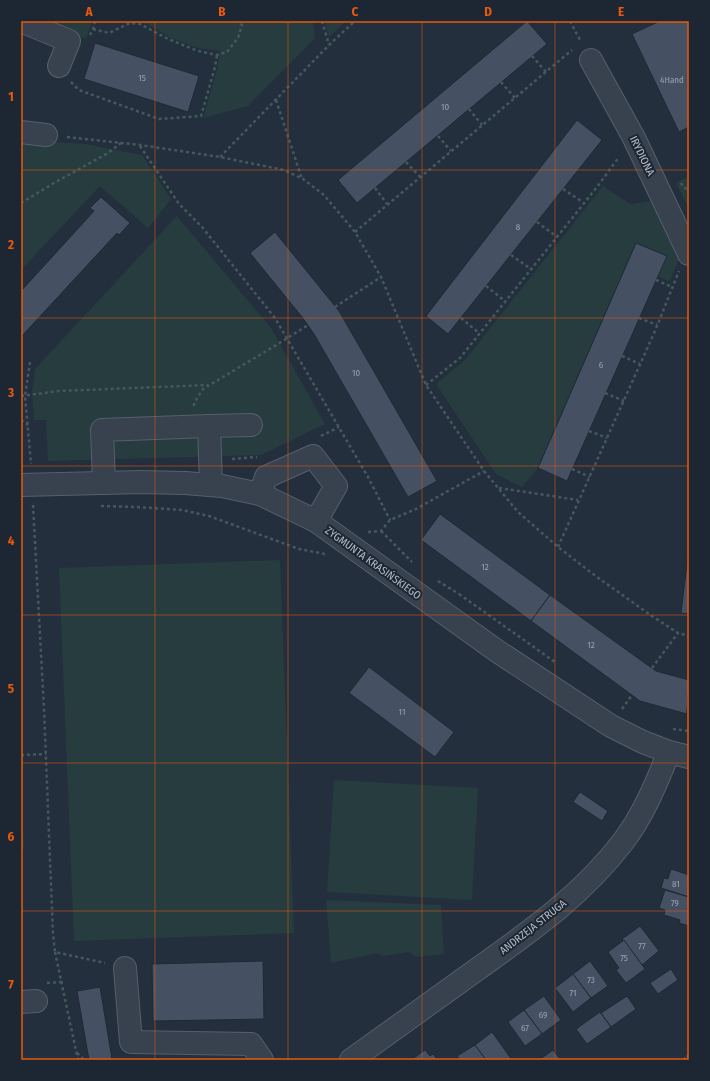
<svg xmlns="http://www.w3.org/2000/svg" width="710" height="1081" font-family="'Fira Sans Condensed',sans-serif">
<rect width="100%" height="100%" fill="#242f3e"/>
<g fill="#263c3f">
<polygon points="49,21 92,21 86,39 47,24"/>
<polygon points="138,21 313,21 315,38 248,106 203,118 217,70 220,51 197,48 171,38 149,25"/>
<polygon points="325,21 346,21 329,37"/>
<polygon points="21,140 85,144 142,155 171,199 148,228 100,186 21,270"/>
<polygon points="689,176 689,209 676,183"/>
<polygon points="603,186 630,204 654,201 681,256 670,280 668,281 657,276 666,256 636,243 538,468 522,487 496,474 436,384 465,360"/>
<polygon points="177,216 271,328 325,424 261,455 48,461 46,420 34,420 32,392 35,369"/>
<polygon points="280,560 294,933 74,941 59,568"/>
<polygon points="334,780 478,788 472,900 327,892"/>
<polygon points="21,798 24,849 21,849"/>
<polygon points="326,900 441,905 444,954 416,957 409,952 383,956 378,953 331,963"/>
</g>
<g fill="#455162" stroke="#1f2835">
<polygon points="527,21 547,44 357,203 338,180"/>
<polygon points="660,21 689,21 689,127 679,132 632,34"/>
<polygon points="95,43 199,76 188,112 84,79"/>
<polygon points="577,120 602,140 448,334 426,316"/>
<polygon points="101,197 130,223 119,235 117,233 21,337 21,291 94,211 90,208"/>
<polygon points="275,232 339,311 437,481 408,497 314,334 302,317 250,253"/>
<polygon points="636,243 667,256 567,481 538,468"/>
<polygon points="440,514 550,595 531,621 421,540"/>
<polygon points="689,547 689,614 681,613"/>
<polygon points="550,595 656,671 689,680 687,714 640,701 531,621"/>
<polygon points="369,667 454,732 435,757 349,693"/>
<polygon points="689,684 689,714 687,714"/>
<polygon points="580,792 608,811 602,821 573,802"/>
<polygon points="671,869 689,875 689,897 661,888 664,878 668,879"/>
<polygon points="665,890 689,897 689,926 679,923 680,920 664,915 665,910 659,908"/>
<polygon points="640,926 659,951 642,965 622,939"/>
<polygon points="624,940 645,969 626,983 616,970 619,968 608,952"/>
<polygon points="263,961 264,1019 153,1021 152,964"/>
<polygon points="590,961 608,986 591,998 573,974"/>
<polygon points="671,969 678,980 658,994 650,983"/>
<polygon points="573,974 591,998 573,1012 555,988"/>
<polygon points="100,987 112,1059 106,1060 89,1060 77,991"/>
<polygon points="544,996 561,1020 542,1034 524,1010"/>
<polygon points="627,996 636,1009 611,1027 601,1013"/>
<polygon points="524,1010 542,1034 525,1046 508,1022"/>
<polygon points="600,1012 611,1027 587,1044 576,1029"/>
<polygon points="492,1032 512,1060 486,1060 475,1045"/>
<polygon points="475,1045 486,1060 460,1060 457,1056"/>
<polygon points="425,1050 430,1056 433,1054 438,1060 411,1060"/>
<polygon points="553,1050 561,1060 539,1060"/>
<polygon points="689,1053 689,1060 688,1060 685,1056"/>
<polygon points="685,1056 688,1060 679,1060"/>
</g>
<g fill="none" stroke-linecap="round" stroke-linejoin="round">
<defs>
<g id="minor">
<polyline points="21,21 69,41 59,66"/>
<polyline points="591,60 634,138 689,254"/>
<polyline points="21,132 46,135"/>
<polyline points="104,483 102,430 209,426"/>
<polyline points="21,485 141,482 185,483 222,486 260,494 316,521 497,651 611,726 643,742 669,752 689,757"/>
<polyline points="211,485 209,426 251,425"/>
<polyline points="260,494 266,477 313,456 336,486 316,521"/>
<polyline points="125,968 131,1042 251,1044 262,1060"/>
<polyline points="21,1002 36,1001"/>
<path d="M351,1060c43,-31 85,-61 128,-92 53,-38 103,-73 143,-125 21,-27 34,-59 47,-91"/>
</g>
</defs>
<use href="#minor" stroke="#565f6c" stroke-width="24"/>
<g stroke="#44595c" stroke-width="2.5" stroke-dasharray="3 3" stroke-linecap="butt">
<polyline points="322,21 329,45"/>
<polyline points="570,21 581,42"/>
<polyline points="93,29 109,33 130,23 140,24 168,39 198,51 217,55 227,52 238,38 242,25 237,21"/>
<polyline points="90,35 93,29 95,21"/>
<polyline points="532,56 546,72"/>
<polyline points="71,82 79,90 159,119 201,116 215,67 217,55"/>
<polyline points="501,82 515,98"/>
<polyline points="276,100 302,179"/>
<polyline points="469,109 482,125"/>
<polyline points="438,136 451,151"/>
<polyline points="67,137 140,145 220,157 284,170 303,179 324,195 355,232 381,277 426,385 484,471 518,512 558,547 597,577 652,616 678,633 689,636"/>
<polyline points="140,146 179,204 202,227 275,318 368,477 390,520"/>
<polyline points="220,157 329,45 355,21"/>
<polyline points="406,162 420,177"/>
<polyline points="681,183 683,187 689,190"/>
<polyline points="375,188 387,204"/>
<polyline points="563,189 581,201"/>
<polyline points="21,203 54,183 108,153 121,143"/>
<polyline points="537,222 557,237"/>
<polyline points="355,232 572,50"/>
<polyline points="511,255 531,269"/>
<polyline points="656,280 672,287"/>
<polyline points="486,286 505,301"/>
<polyline points="335,307 381,277"/>
<polyline points="461,318 479,333"/>
<polyline points="639,318 657,325"/>
<polyline points="622,356 640,364"/>
<polyline points="30,362 25,396 31,464"/>
<polyline points="426,385 460,358 597,187 619,157"/>
<polyline points="605,393 624,401"/>
<polyline points="21,396 59,391 208,385"/>
<polyline points="194,406 194,403 203,389 278,344 308,325"/>
<polyline points="21,420 28,425"/>
<polyline points="589,431 607,438"/>
<polyline points="321,436 339,427"/>
<polyline points="232,459 257,457"/>
<polyline points="572,469 590,477"/>
<polyline points="499,488 578,500"/>
<polyline points="33,505 44,709 53,934 55,952 105,963"/>
<polyline points="101,506 137,507 182,510 209,516 299,549 325,554"/>
<polyline points="381,531 412,562"/>
<polyline points="368,532 381,531 390,520 416,509 484,471"/>
<polyline points="558,547 655,331 679,271"/>
<polyline points="438,581 459,594"/>
<polyline points="459,594 555,662"/>
<polyline points="652,668 678,633"/>
<polyline points="622,709 632,695"/>
<polyline points="673,729 689,731"/>
<polyline points="21,755 46,754"/>
<polyline points="55,952 78,1060"/>
<polyline points="47,983 62,982"/>
<polyline points="77,1053 84,1060"/>
</g>
<use href="#minor" stroke="#38414e" stroke-width="22"/>
</g>
<path fill="none" stroke="#e8590c" stroke-width="1" stroke-opacity="0.55" d="M155,21v1039M288,21v1039M422,21v1039M555,21v1039M21,170h668M21,318h668M21,466h668M21,615h668M21,763h668M21,911h668"/>
<g text-anchor="middle" dominant-baseline="central" stroke-width="4" stroke-linejoin="round" paint-order="stroke">
<g font-size="9" fill="#98a1af">
<text x="142" y="78">15</text>
<text x="672" y="80">4Hand</text>
<text x="445" y="107">10</text>
<text x="518" y="227">8</text>
<text x="601" y="365">6</text>
<text x="356" y="373">10</text>
<text x="485" y="567">12</text>
<text x="591" y="645">12</text>
<text x="402" y="712">11</text>
<text x="676" y="884">81</text>
<text x="675" y="903">79</text>
<text x="642" y="946">77</text>
<text x="624" y="958">75</text>
<text x="591" y="980">73</text>
<text x="573" y="993">71</text>
<text x="543" y="1015">69</text>
<text x="525" y="1028">67</text>
</g>
<g font-size="11" fill="#b4bcc9" stroke="#1d2633">
<text transform="translate(642 156) rotate(64)">IRYDIONA</text>
<text transform="translate(373 563) rotate(36)">ZYGMUNTA KRASIŃSKIEGO</text>
<text transform="translate(533 927) rotate(-38)">ANDRZEJA STRUGA</text>
</g>
</g>
<rect width="710" height="1081" fill="none" stroke="#1d2633" stroke-width="44"/>
<rect x="22" y="22" width="666" height="1037" fill="none" stroke="#e8590c" stroke-width="1.5"/>
<g font-size="13" text-anchor="middle" font-weight="bold" fill="#e8590c">
<text x="89" y="16">A</text>
<text x="222" y="16">B</text>
<text x="355" y="16">C</text>
<text x="488" y="16">D</text>
<text x="621" y="16">E</text>
<text x="11" y="101">1</text>
<text x="11" y="249">2</text>
<text x="11" y="397">3</text>
<text x="11" y="545">4</text>
<text x="11" y="693">5</text>
<text x="11" y="841">6</text>
<text x="11" y="989">7</text>
</g>
</svg>
